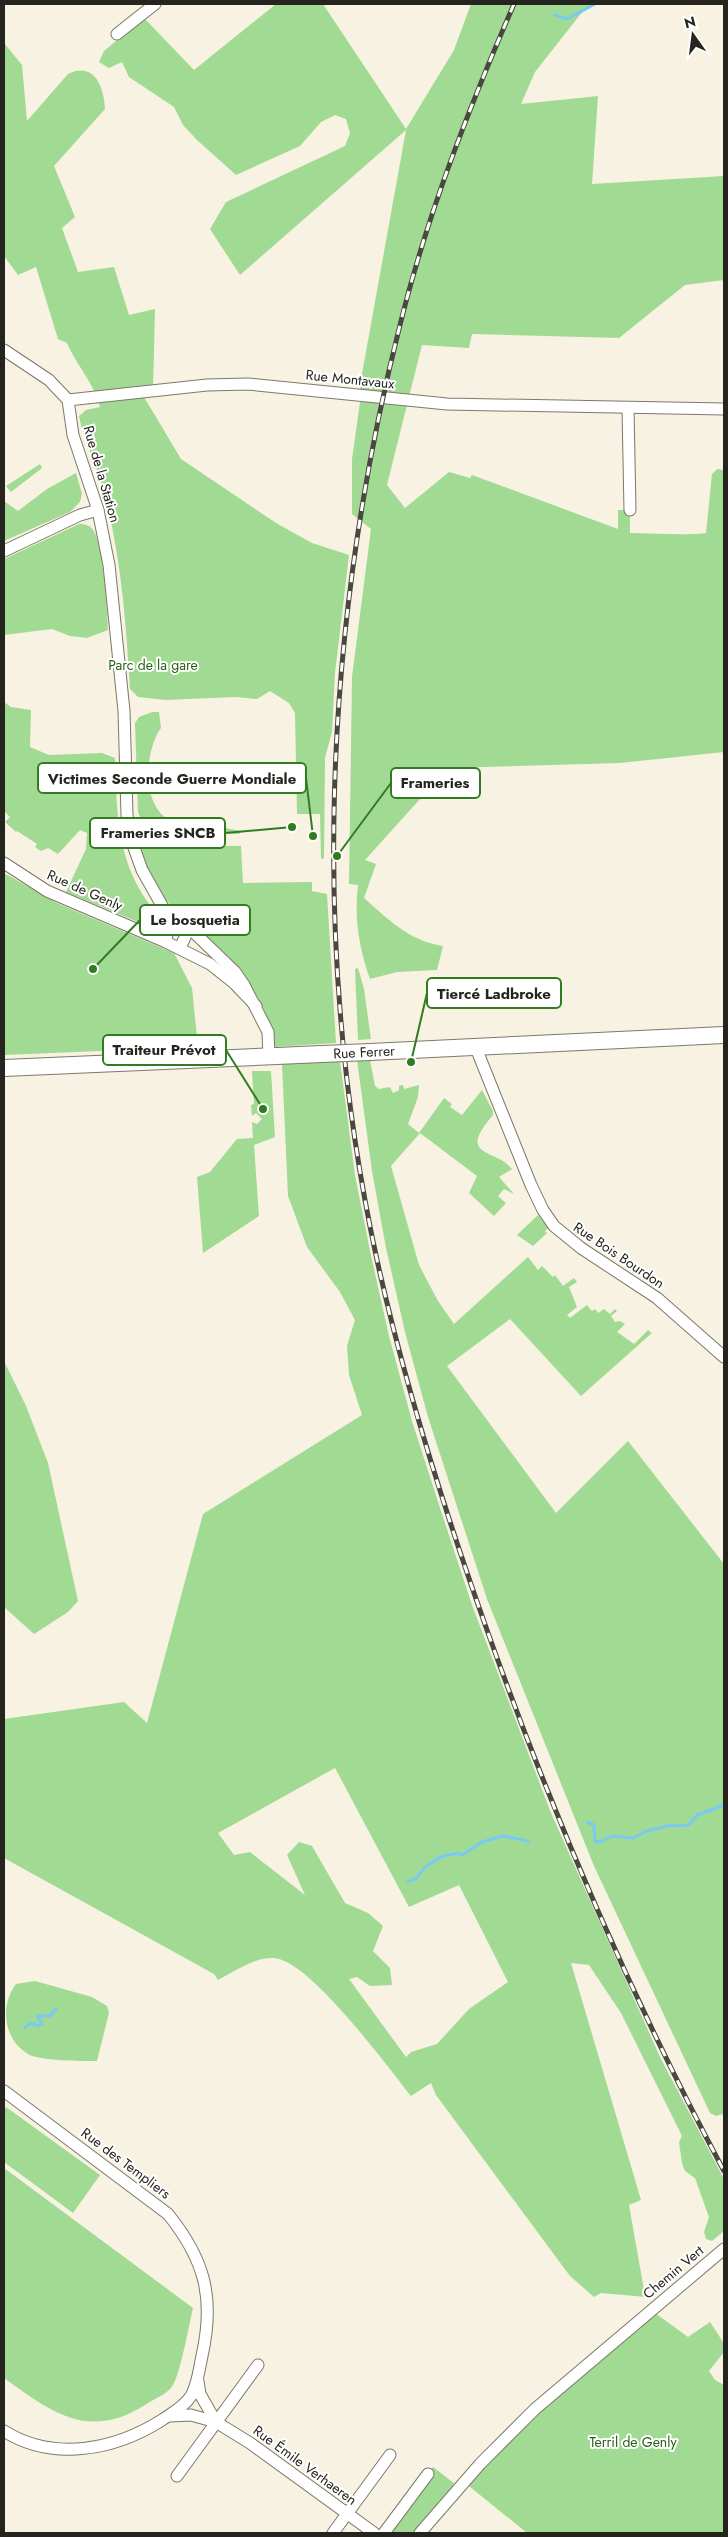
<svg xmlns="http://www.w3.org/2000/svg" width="728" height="2537" font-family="Jost,sans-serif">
<rect width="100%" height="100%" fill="#f8f2e2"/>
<g fill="#a1da92" fill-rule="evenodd">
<path d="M276,4h47l83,125 48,-79 17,-46h124l-12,7 -48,61 -14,32 77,-8 -6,88 132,-8v104l-39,5 -66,53 -147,-4 -3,14 -47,-3 -35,140 18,23 44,-36 21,6 2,-3 146,54v-19h12v23c26,0 51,3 76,0l6,-59 5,-5 7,1v282l-104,11 -172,5 -83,92 11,4 -12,34c24,21 45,43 79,48l-6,24 -40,2 -27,7c-11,-31 -16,-61 -12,-94l-9,-1 3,-207 19,-148 -19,-15v-55l9,-64 -1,-10 46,-255 -166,145 -30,-46 16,-27 119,-56 5,-13 -4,-14 -11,-4 -14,7 -21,24 -64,29 -39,-35 -14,-15 -9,-18 -45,-30 -7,-15 -13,6 -10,-6 5,-11 40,-33 50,52z"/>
<path d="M4,43l18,22 5,56 41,-47c27,-13 36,14 37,35l-51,57 21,51 -13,11 16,44 36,-5 15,48 26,-6 -2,81 -12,2 40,67 95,64 36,20 37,12 -14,118 -3,59 -7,26 -1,100 -3,1 -1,-45h-23l-2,-101 -6,-10 -19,-12 -13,8 -21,-2 -71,3 -27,-3 -8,-8c-4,-67 -9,-135 -27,-200 -7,-25 -19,-48 -24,-73l7,-6 14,-3c-5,-23 -24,-42 -33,-64l-9,-4 -22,-72 -18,8 -14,-19z"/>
<polygon points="40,464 42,468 11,492 6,486"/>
<polygon points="76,473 82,494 80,502 70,512 4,541 4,501 18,511 47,489"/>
<path d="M79,524c6,0 11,1 14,6 10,12 15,82 15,100l-21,8 -17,-2 -18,-7 -48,6v-76z"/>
<path d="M4,702l7,5 20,3 -1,37 19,8 53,-2 13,5c2,54 1,100 34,146 3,4 8,6 12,10l-1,9 -5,6 -89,-37 20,-43 1,-16 -7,-3 -22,24 -10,-6 -7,3 -6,-4 2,-3 -20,-13 -1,1 -11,-10 5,-5 -5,-5 -1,1z"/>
<path d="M152,712h7l2,16c-15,20 -20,71 4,89 14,11 36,4 52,9 9,2 17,4 26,5l-4,3 -88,-1 -7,-5 -6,-16 -3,-89 4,-6z"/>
<path d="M137,845l104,1 2,37 69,-1v9l15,3 9,149 -62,4c-5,-55 -49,-91 -87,-127 -9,-9 -22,-19 -29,-30 -9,-14 -15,-29 -21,-45z"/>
<polygon points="4,873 57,903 174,953 192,988 198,1047 4,1055"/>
<polygon points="358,968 364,989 371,1039 358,1040 355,969"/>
<path d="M357,1060h13l5,26 4,3 11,-2 3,6 6,-3v-4l4,-1 1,4 15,-4 -1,12 -10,27 11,9 25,-35 8,6 -2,3 12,8 20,-25 11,21v4c-37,43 2,33 19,54l-13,8 15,17 -10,-5 -6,7 8,7 -12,13 -25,-23 8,-17 -57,-43 -29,33 28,99 19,36 16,23 74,-67 10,13 4,-4 11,11 2,-2 8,11 11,-8 3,4 -8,5 8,20 -10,8 3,3 17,-13 5,6 3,-2 3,4 6,-4 6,5 5,-5 2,2 -6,5 4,6 5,-1 5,3 -8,8 17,12 14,-14 4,3 -71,63 -71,-77 -63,47 109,147 72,-72 96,123v553l-2,-3 -6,2 -6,-3 -116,-247 -107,-267 -59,-182 -23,-85 -19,-84 -14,-77z"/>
<path d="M340,1061l15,114 15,76 19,85 23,85 29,90 31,94 79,208 109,244 64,122v52l-12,10 -6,-2 -2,-7 5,-15 -14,-39 -10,-7 -3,-8 -3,-21 3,-6 -61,-123 -32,-48 -18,-2 70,237 -12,5 15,85 3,7 -46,-4 -7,4 -24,-21 -134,-181 -5,-12 -20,13c-26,-33 -93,-123 -129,-136 -21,-8 -46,11 -64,20l-4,-6 -210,-116v-139l120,-17 23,21 56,-209 159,-99 -13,-40 -2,-29 8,-26 -15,-28 -33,-45 -19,-51 -6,-132zM335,1768l74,139 50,-22 49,97 -39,27 -32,35 -26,8 -5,5 -57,-78 8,-2 13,9 22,-1 -2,-17 -17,-17 10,-25 -15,-13 -23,-10 -33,-57 -13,-4 -12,13 18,40 -55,-43 -16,3 -16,-22z"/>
<polygon points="252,1071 271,1071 275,1137 254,1145 259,1216 203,1253 197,1177 210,1172 237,1139 253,1138 252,1122 257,1124 262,1119 256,1113 252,1116 251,1105 254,1104"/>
<polygon points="538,1215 548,1228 545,1231 547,1233 533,1246 517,1235"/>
<polygon points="4,1361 26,1406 48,1463 78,1601 68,1612 34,1634 4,1607"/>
<path d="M35,1981l57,16 15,9 2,7 -12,48c-15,0 -58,0 -69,-7 -25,-15 -28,-49 -12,-70z"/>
<polygon points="6,2107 100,2175 73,2213 4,2162 4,2111"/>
<path d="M4,2168l189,140c-4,16 -13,70 -22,80 -6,7 -19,12 -26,17 -57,36 -94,7 -141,-27z"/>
<polygon points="651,2310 688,2337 710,2322 723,2342 724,2352 709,2371 715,2380 724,2385 724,2533 527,2533 464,2482"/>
<polygon points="433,2467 459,2487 420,2533 384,2533"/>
</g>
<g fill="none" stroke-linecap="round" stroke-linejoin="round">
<g stroke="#79c9f5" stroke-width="3">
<polyline points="555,15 567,19 595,4"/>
<polyline points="587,1822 594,1825 595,1841 600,1842 612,1836 633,1838 647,1831 667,1826 689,1825 697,1815 724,1805"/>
<polyline points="408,1881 417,1878 424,1868 440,1857 459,1853 462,1855 482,1842 503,1836 528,1841"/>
<polyline points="25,2028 30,2023 38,2026 42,2024 37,2016 50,2016 56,2009"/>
</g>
<defs>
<g id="street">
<polyline points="117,34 155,4"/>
<polyline points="4,350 49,380 68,400 73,435 98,510 109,565 124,711 127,815 132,842 142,870 169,918 166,942"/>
<polyline points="68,400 207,385 248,384 447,404 724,409"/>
<polyline points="628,408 630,510"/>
<polyline points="4,551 80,515 98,510"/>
<polyline points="4,863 47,891 166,942 210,964 234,983 256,1006"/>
<polyline points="178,917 235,972 244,985 268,1032 269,1057"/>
<polyline points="180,948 186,935 181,921"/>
<polyline points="476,1048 531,1185 543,1210 554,1226 581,1248 657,1298 724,1357"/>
<path d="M4,2091l164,123c37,46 47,84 34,142 -3,13 -4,28 -11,40 -7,11 -19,17 -29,24 -47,30 -109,42 -158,11"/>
<polyline points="198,2381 200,2394 216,2422"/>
<polyline points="170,2416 191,2415 216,2422 250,2443 374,2533"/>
<polyline points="177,2476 258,2365"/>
<polyline points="333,2533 390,2455"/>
<polyline points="384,2533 428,2474"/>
<polyline points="420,2533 480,2464 535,2409 724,2249"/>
</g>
<g id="secondary">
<polyline points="370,1052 724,1035"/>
<polyline points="4,1068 322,1054"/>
</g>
</defs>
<use href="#street" stroke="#7d786a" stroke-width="13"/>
<use href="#secondary" stroke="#7d786a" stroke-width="18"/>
<use href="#street" stroke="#fff" stroke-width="11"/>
<use href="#secondary" stroke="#fff" stroke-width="16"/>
<defs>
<path id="rail" d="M514,4c-45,104 -87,211 -114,321 -77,305 -90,627 -23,935 28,126 67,249 110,370 66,186 144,367 237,541"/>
</defs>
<use href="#rail" stroke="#49473f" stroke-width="5"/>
<use href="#rail" stroke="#fff" stroke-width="3" stroke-dasharray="9" stroke-linecap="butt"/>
<defs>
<polyline id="secondary-bridge" points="322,1054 370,1052"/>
</defs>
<use href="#secondary-bridge" stroke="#7d786a" stroke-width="18" stroke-linecap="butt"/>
<use href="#secondary-bridge" stroke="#fff" stroke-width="16"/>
</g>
<g text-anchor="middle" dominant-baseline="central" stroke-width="4" stroke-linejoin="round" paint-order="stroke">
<g font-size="14" fill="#26241e" stroke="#fff">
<text transform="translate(350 379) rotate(6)">Rue Montavaux</text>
<text transform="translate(102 474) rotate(74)">Rue de la Station</text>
<text transform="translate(85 890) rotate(24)">Rue de Genly</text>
<text transform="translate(364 1052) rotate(-3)">Rue Ferrer</text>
<text transform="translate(619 1255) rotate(34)">Rue Bois Bourdon</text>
<text transform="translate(126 2163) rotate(37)">Rue des Templiers</text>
<text transform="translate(673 2272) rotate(-40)">Chemin Vert</text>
<text transform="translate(305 2465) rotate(36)">Rue Émile Verhaeren</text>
</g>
<g font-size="14" fill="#255f11" stroke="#fff">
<text x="153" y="665">Parc de la gare</text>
<text x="633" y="2442">Terril de Genly</text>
</g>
</g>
<path fill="none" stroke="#317b21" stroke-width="2" d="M313 836L306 778M337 856L391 783M292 827L225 833M93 969L140 920M411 1062L427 993M263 1109L226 1050"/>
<g fill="#317b21" stroke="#fff" stroke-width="2">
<circle cx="313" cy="836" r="5"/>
<circle cx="337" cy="856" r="5"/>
<circle cx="292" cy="827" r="5"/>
<circle cx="93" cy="969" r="5"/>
<circle cx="411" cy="1062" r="5"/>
<circle cx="263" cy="1109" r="5"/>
</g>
<g fill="#fff" stroke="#317b21" stroke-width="2">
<rect x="38" y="763" width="268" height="30" rx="5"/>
<rect x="391" y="768" width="89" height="30" rx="5"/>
<rect x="90" y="818" width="135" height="30" rx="5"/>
<rect x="140" y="905" width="110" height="30" rx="5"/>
<rect x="427" y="978" width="134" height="30" rx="5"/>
<rect x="103" y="1035" width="123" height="30" rx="5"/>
</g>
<g font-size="15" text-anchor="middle" font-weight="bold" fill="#26241e">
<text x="172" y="784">Victimes Seconde Guerre Mondiale</text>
<text x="435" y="788">Frameries</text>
<text x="158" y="838">Frameries SNCB</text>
<text x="195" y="925">Le bosquetia</text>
<text x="494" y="999">Tiercé Ladbroke</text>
<text x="164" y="1055">Traiteur Prévot</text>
</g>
<rect width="728" height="2537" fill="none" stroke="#26241e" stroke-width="10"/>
<g transform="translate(693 35) rotate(346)" stroke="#ffffff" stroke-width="4" paint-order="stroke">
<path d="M0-4L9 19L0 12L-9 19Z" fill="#26241e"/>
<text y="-8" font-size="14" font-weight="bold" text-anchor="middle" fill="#26241e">N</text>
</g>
</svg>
